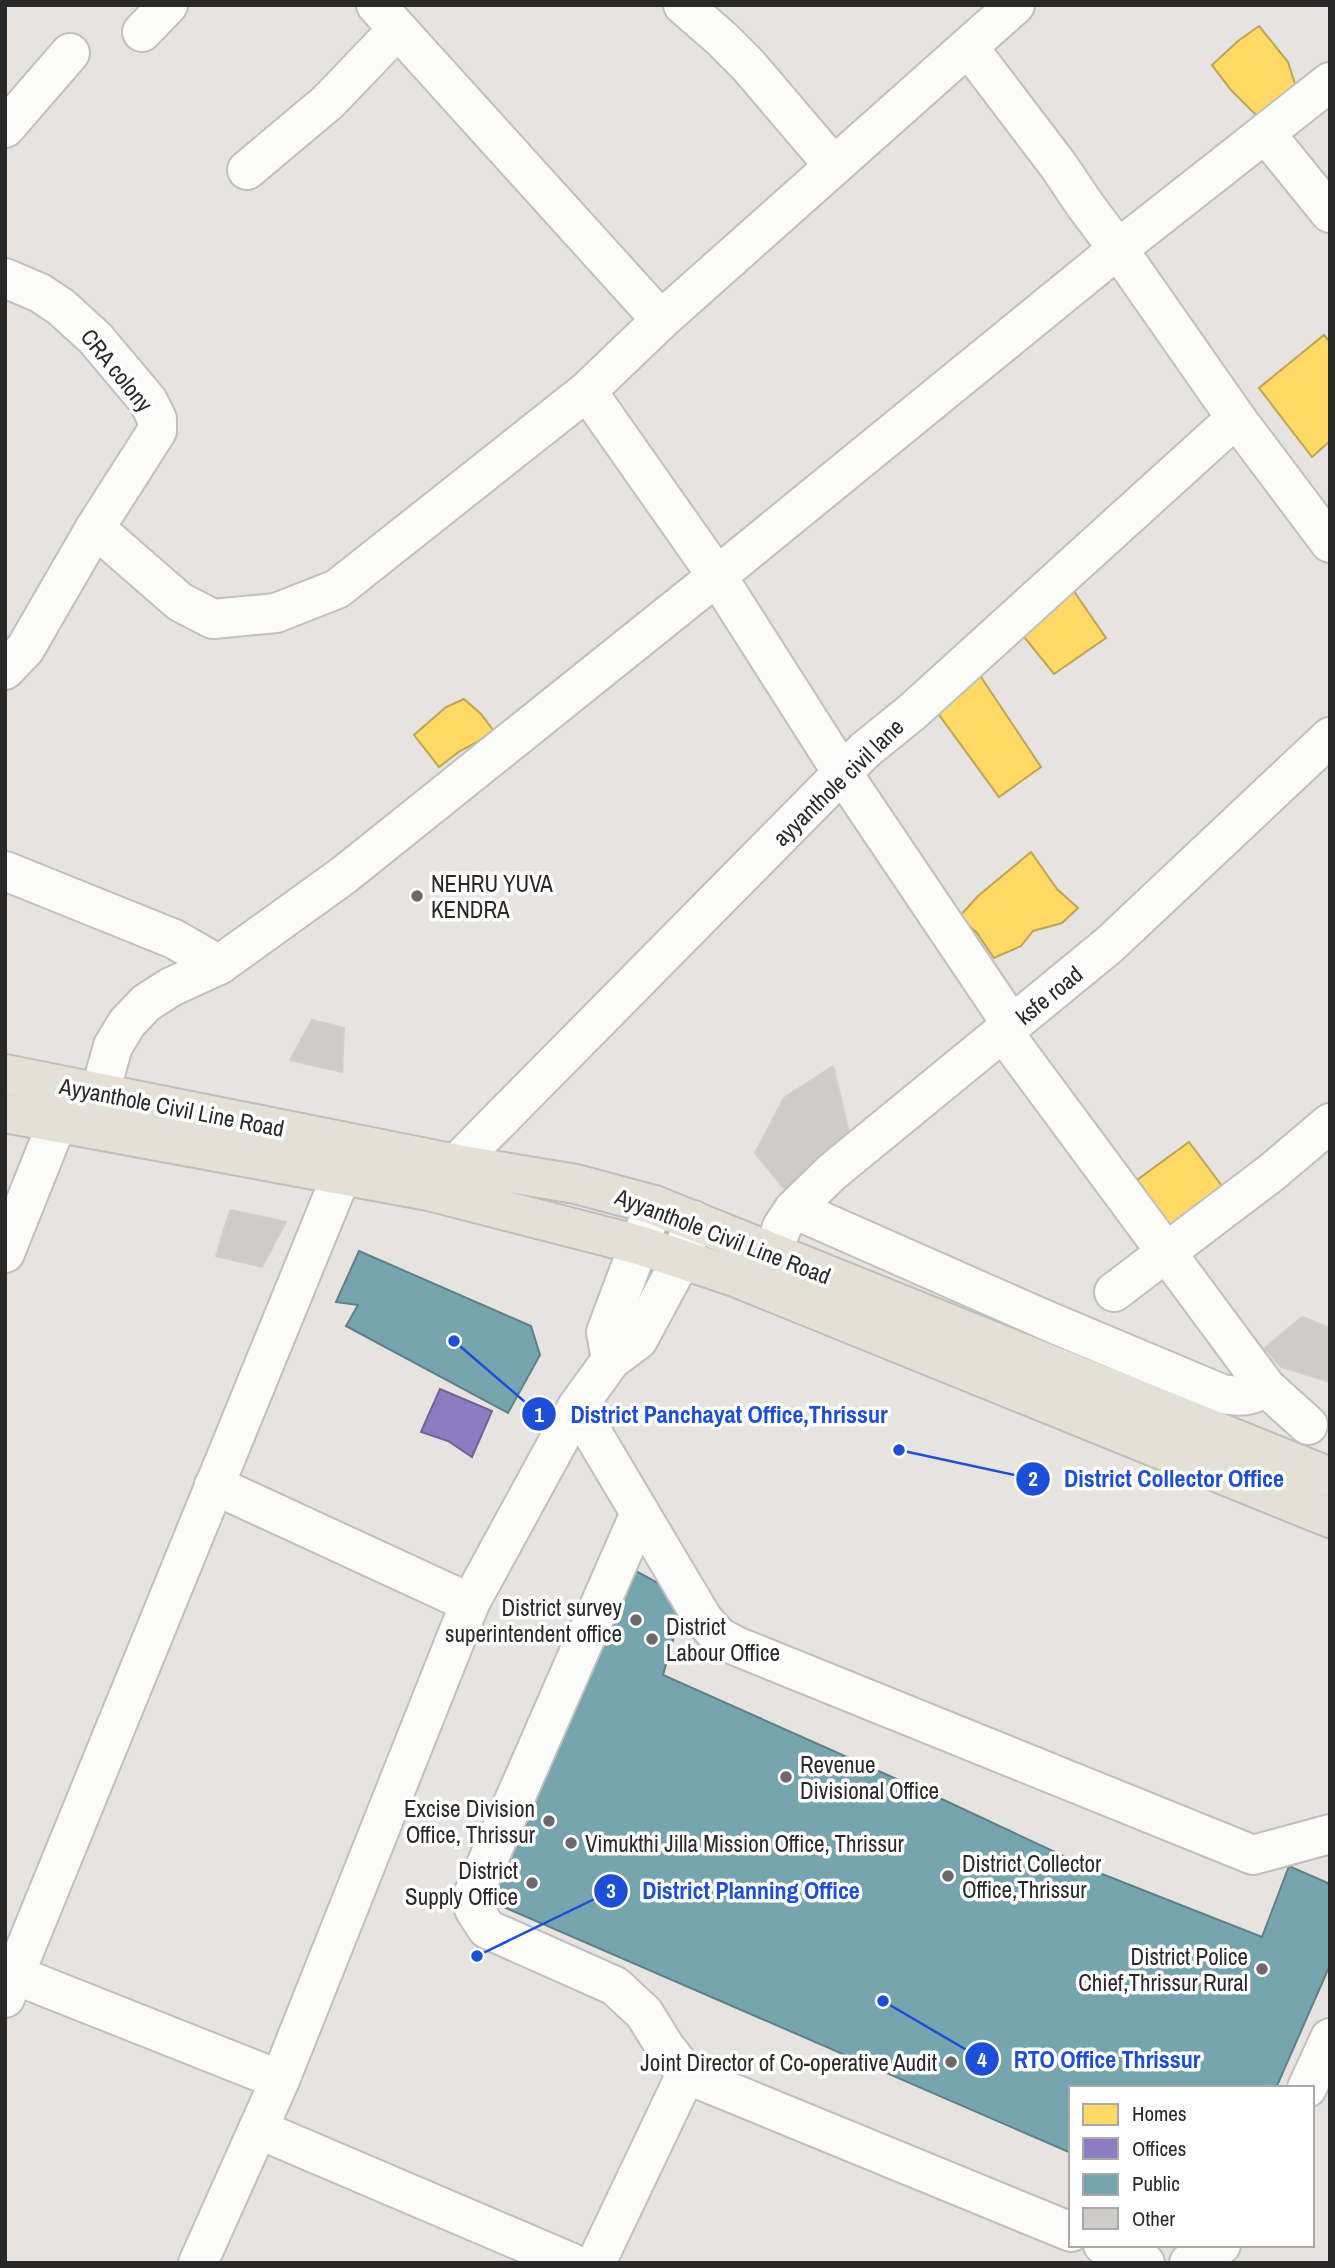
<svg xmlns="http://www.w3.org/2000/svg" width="1335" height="2268" font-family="'Archivo Narrow',sans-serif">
<rect width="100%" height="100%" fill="#e6e3e0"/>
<g fill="#ffd966" stroke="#bfa454" stroke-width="2">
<polygon points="1259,26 1288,62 1297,90 1279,104 1256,115 1231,90 1212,65 1238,41"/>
<polygon points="1324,335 1330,342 1330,441 1312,457 1259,388"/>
<polygon points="1071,587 1106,638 1054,674 1016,627"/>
<polygon points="979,674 1041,767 999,797 934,708"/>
<polygon points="464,699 481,714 493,730 479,741 460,751 439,767 414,735 446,707"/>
<polygon points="1031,852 1057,889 1078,908 1062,923 1033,931 1021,946 994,958 977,933 959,917 978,896"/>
<polygon points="1189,1142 1225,1190 1173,1229 1137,1180"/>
</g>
<polygon fill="#8e7cc3" stroke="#706395" stroke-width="2" points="440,1389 492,1411 472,1457 448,1441 421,1432"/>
<g fill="#76a5af" stroke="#5f8087" stroke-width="2">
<polygon points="359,1251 531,1326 540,1355 508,1413 346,1326 358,1305 336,1302"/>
<polygon points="625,1565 685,1598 663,1675 946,1801 1102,1874 1262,1937 1289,1866 1330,1884 1330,1965 1276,2088 1071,2088 1071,2153 490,1901"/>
</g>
<g fill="#ceccc9" stroke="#d1cfcc" stroke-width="2">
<polygon points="312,1020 344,1028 342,1072 290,1060"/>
<polygon points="833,1066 850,1136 787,1192 755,1153 784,1098"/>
<polygon points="230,1210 286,1222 262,1267 216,1256"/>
<polygon points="1302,1317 1330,1328 1330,1382 1281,1367 1265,1348"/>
</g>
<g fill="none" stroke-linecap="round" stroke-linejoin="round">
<defs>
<g id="minor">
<polyline points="376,5 661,320"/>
<polyline points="683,5 722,39 748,65 834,166"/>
<polyline points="142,32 168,5"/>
<polyline points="1330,82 1118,249 1236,418 1330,543"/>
<polyline points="5,128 70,53"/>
<polyline points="1265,133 1330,213"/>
<polyline points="247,170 328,102 397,30"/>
<polyline points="5,278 40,293 61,307 95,338 148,401 157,419 157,431 95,528 25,649 5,670"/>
<polyline points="587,391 717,576 843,774 1012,1025"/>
<polyline points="95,528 180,602 213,619 276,613 337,589 587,391 661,320 1015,5"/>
<polyline points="5,871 174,939 219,965"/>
<polyline points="1003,1032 1266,1387 1308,1425"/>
<polyline points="100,1092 113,1046 127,1023 146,1003 171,987 219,965 344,875 717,576 1118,249 1085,205 1058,165 969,48"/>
<polyline points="456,1164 865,750 912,712 1236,418"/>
<path d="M794,1209l256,113 172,72c19,3 28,3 44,-7"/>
<polyline points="773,1252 782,1227 794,1209 832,1172 1109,945 1330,737"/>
<polyline points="5,1253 57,1123 64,1091"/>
<polyline points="1114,1292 1271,1173 1330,1123"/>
<polyline points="611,1360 606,1332 654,1205"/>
<polyline points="577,1407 703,1619 719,1637 736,1646 1253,1855 1330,1834"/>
<polyline points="214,1485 470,1603"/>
<polyline points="640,1513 474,1892 474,1909 487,1929 615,1986 644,2013 665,2047 686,2074 1071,2232"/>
<polyline points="5,1971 280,2080"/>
<polyline points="5,1998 342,1174"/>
<polyline points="1307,2088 1330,2038"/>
<polyline points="258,2129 572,2263"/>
<polyline points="1103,2245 1145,2263"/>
<polyline points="198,2263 280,2080 470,1603 577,1407 611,1360 638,1340 681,1260 693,1220"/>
<polyline points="596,2263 686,2074"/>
<polyline points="1189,2263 1221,2245"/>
</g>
<g id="major">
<polyline points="5,1074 456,1164 576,1184 654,1205 1330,1477"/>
<polyline points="5,1113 429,1191 639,1245 735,1277 1330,1518"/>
</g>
</defs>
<use href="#minor" stroke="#c1c0c1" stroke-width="42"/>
<use href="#major" stroke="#bfbebd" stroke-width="42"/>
<use href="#minor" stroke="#fbfbfa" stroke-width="38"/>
<use href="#major" stroke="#e4e0d5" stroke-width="38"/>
</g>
<g fill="#6b6a69" stroke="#fff" stroke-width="2.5">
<circle cx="417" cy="896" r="7"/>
<circle cx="636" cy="1620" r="7"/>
<circle cx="652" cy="1639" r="7"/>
<circle cx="786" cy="1777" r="7"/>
<circle cx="549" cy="1821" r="7"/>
<circle cx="571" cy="1843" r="7"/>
<circle cx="948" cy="1876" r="7"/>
<circle cx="532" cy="1883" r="7"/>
<circle cx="1262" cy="1969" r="7"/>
<circle cx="951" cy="2062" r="7"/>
</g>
<g text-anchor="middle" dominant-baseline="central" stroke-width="7" stroke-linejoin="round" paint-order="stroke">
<g font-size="23" fill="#292929" stroke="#fff">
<text transform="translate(117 370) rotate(51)">CRA colony</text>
<text transform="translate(838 782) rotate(-44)">ayyanthole civil lane</text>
<text transform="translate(1049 995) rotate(-39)">ksfe road</text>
<text transform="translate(172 1107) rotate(11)">Ayyanthole Civil Line Road</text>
<text transform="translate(723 1236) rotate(21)">Ayyanthole Civil Line Road</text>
</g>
<g font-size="23" fill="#292929" stroke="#fff" text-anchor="start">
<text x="431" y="883">NEHRU YUVA<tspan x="431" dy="26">KENDRA</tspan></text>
<text x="622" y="1607" text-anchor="end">District survey<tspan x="622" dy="26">superintendent office</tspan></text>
<text x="666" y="1626">District<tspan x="666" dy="26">Labour Office</tspan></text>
<text x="800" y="1764">Revenue<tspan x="800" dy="26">Divisional Office</tspan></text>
<text x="535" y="1808" text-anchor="end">Excise Division<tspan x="535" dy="26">Office, Thrissur</tspan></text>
<text x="585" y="1843">Vimukthi Jilla Mission Office, Thrissur</text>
<text x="962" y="1863">District Collector<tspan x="962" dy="26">Office,Thrissur</tspan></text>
<text x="518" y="1870" text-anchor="end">District<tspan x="518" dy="26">Supply Office</tspan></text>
<text x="1248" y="1956" text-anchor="end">District Police<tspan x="1248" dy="26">Chief,Thrissur Rural</tspan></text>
<text x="937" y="2062" text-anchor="end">Joint Director of Co-operative Audit</text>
</g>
</g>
<path fill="none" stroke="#1d4ed8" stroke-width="2.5" d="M454 1341L539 1414M899 1450L1033 1479M477 1956L611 1891M883 2001L982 2059"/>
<g fill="#1d4ed8" stroke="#fff" stroke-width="2.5">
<circle cx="454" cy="1341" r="7"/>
<circle cx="899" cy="1450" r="7"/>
<circle cx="477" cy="1956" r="7"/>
<circle cx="883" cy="2001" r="7"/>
<circle cx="539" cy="1414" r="18"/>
<circle cx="1033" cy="1479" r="18"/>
<circle cx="611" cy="1891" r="18"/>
<circle cx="982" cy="2059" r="18"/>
</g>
<g font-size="21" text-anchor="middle" font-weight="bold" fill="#fff">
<text x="539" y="1422">1</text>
<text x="1033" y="1486">2</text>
<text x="611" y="1898">3</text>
<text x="982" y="2067">4</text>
</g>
<g font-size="24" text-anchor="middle" font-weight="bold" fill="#1d4ed8" stroke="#fff" stroke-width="7" stroke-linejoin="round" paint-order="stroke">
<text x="729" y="1423">District Panchayat Office,Thrissur</text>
<text x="1174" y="1487">District Collector Office</text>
<text x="751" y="1899">District Planning Office</text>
<text x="1107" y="2068">RTO Office Thrissur</text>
</g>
<rect width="1335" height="2268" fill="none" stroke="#292929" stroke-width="14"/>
<rect x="1069" y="2086" width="245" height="161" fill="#ffffff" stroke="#a9a9a9" stroke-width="2"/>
<rect x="1083" y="2104" width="35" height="21" fill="#ffd966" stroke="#a9a9a9" stroke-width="2"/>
<text x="1132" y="2121" font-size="21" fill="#292929">Homes</text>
<rect x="1083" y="2138" width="35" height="21" fill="#8e7cc3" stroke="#a9a9a9" stroke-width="2"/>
<text x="1132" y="2156" font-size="21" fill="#292929">Offices</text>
<rect x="1083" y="2174" width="35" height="21" fill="#76a5af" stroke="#a9a9a9" stroke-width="2"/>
<text x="1132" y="2191" font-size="21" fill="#292929">Public</text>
<rect x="1083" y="2208" width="35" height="21" fill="#ceccc9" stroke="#a9a9a9" stroke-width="2"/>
<text x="1132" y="2226" font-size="21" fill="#292929">Other</text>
</svg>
